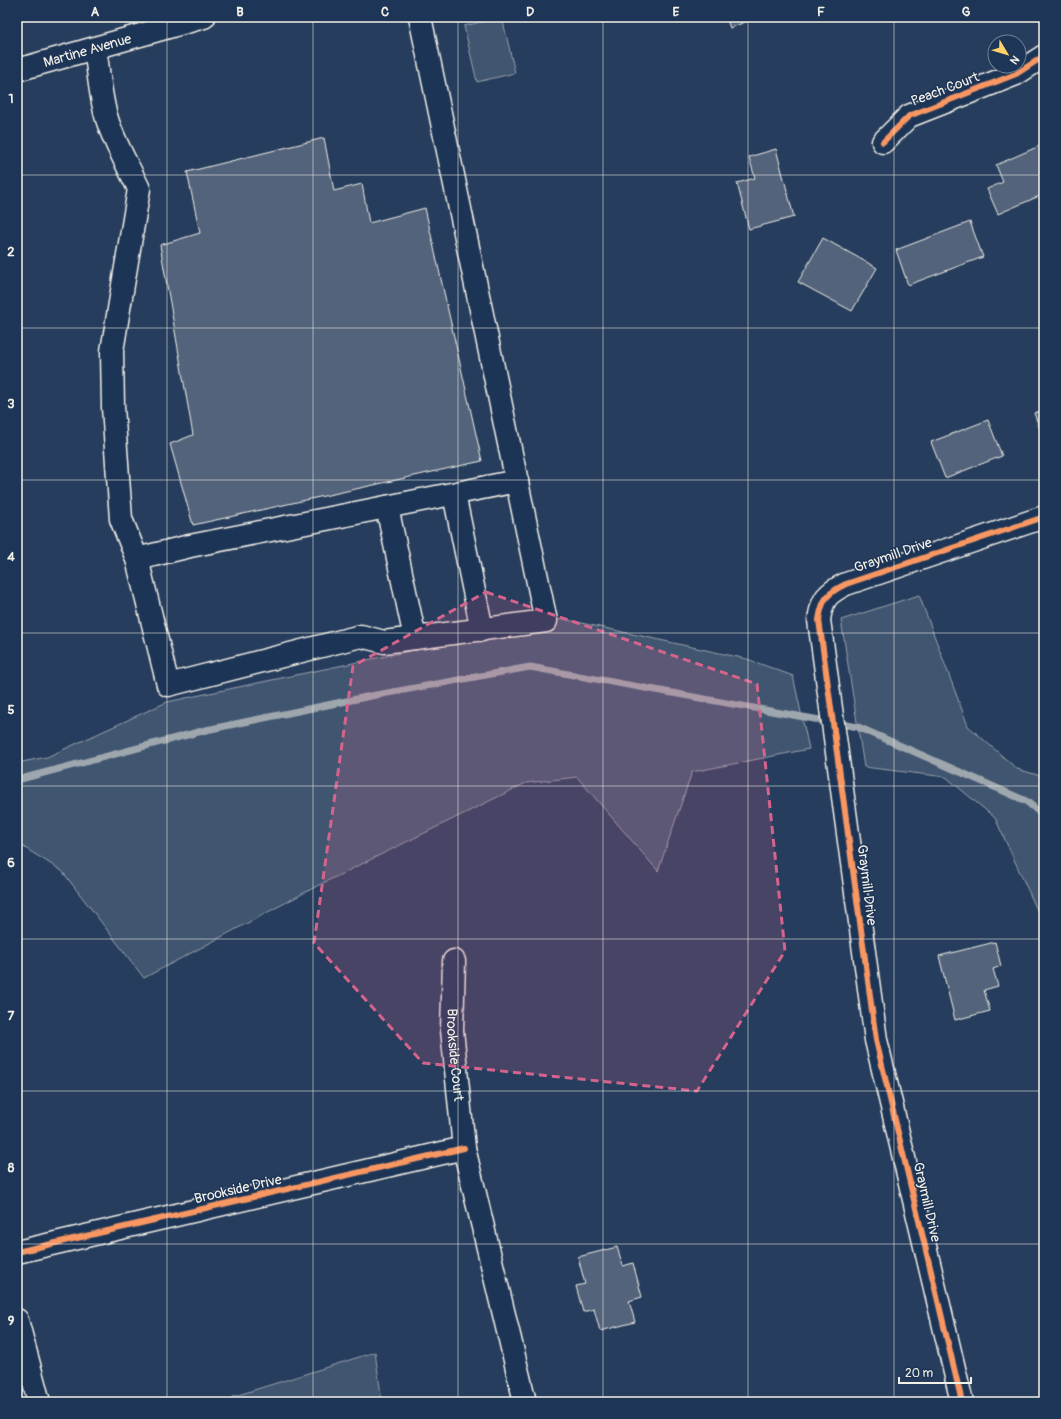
<svg xmlns="http://www.w3.org/2000/svg" width="1061" height="1419" font-family="Pangolin,sans-serif">
<rect width="100%" height="100%" fill="#263d5d"/>
<filter id="ink" filterUnits="userSpaceOnUse"><feTurbulence type="fractalNoise" baseFrequency=".025" numOctaves="2"/><feDisplacementMap in="SourceGraphic" scale="8" xChannelSelector="R" yChannelSelector="G"/><feConvolveMatrix kernelMatrix="1 2 1 2 8 2 1 2 1" color-interpolation-filters="sRGB"/></filter>
<g filter="url(#ink)">
<g fill="#40546f" stroke="#9aa2ac">
<polygon points="502,17 515,73 477,82 464,26"/>
<polygon points="919,595 968,726 1017,769 1044,777 1044,925 995,818 946,777 864,767 841,620"/>
<polygon points="563,619 747,659 793,676 809,749 692,772 658,871 577,777 526,783 317,886 144,978 62,871 17,843 17,763 47,757 167,702"/>
<polygon points="375,1352 382,1402 233,1402 232,1397"/>
</g>
<g fill="none" stroke-linecap="round" stroke-linejoin="round">
<polyline stroke="#9fa7ae" stroke-width="7" points="17,780 206,730 371,696 530,667 858,727 1026,801 1044,816"/>
</g>
<g fill="#52647b" stroke="#f4f1e8">
<polygon points="726,17 758,17 730,28"/>
<polygon points="324,138 334,191 362,184 369,223 425,208 482,461 193,525 170,444 193,435 160,245 200,233 187,172"/>
<polygon points="1044,144 1044,194 998,214 987,189 1003,182 996,165"/>
<polygon points="776,149 794,217 749,229 737,183 755,178 749,157"/>
<polygon points="970,222 983,257 908,285 896,250"/>
<polygon points="823,238 877,268 852,311 798,282"/>
<polygon points="1044,410 1044,440 1034,413"/>
<polygon points="988,420 1002,456 945,478 931,442"/>
<polygon points="995,942 1001,966 993,969 998,986 984,990 990,1011 955,1020 939,956"/>
<polygon points="617,1247 623,1266 633,1263 642,1297 629,1301 635,1322 600,1331 594,1309 583,1312 576,1286 585,1284 578,1257"/>
</g>
<g fill="none" stroke-linecap="round" stroke-linejoin="round">
<defs>
<g id="minor">
<path d="M95,49c4,23 5,48 12,70 8,26 21,46 32,70l-27,162 1,56 8,112 16,40 31,126 193,-49 23,6 162,-21 -126,-604"/>
<polyline points="883,142 909,116 1016,74 1044,56"/>
<polyline points="454,494 482,630"/>
<polyline points="387,507 415,638"/>
<polyline points="137,559 190,546 517,481"/>
<path id="s1" d="M454,961l-2,69 12,118 61,254"/>
<polyline points="17,1252 464,1148"/>
<polyline points="17,1320 39,1402"/>
<path d="M962,1402l-86,-362 -57,-420c3,-21 8,-27 27,-36l198,-67"/>
</g>
<g id="major">
<path id="s2" d="M17,70l187,-53"/>
</g>
</defs>
<use href="#minor" stroke="#f4f1e8" stroke-width="25"/>
<use href="#major" stroke="#f4f1e8" stroke-width="25"/>
<use href="#minor" stroke="#1d3557" stroke-width="22"/>
<use href="#major" stroke="#1d3557" stroke-width="22"/>
<defs>
<g id="cycleway">
<polyline points="883,142 909,116 1016,74 1044,56"/>
<polyline points="17,1252 464,1148"/>
<path d="M962,1402l-86,-362 -57,-420c3,-21 8,-27 27,-36l198,-67"/>
</g>
</defs>
<use href="#cycleway" stroke="#1d3557" stroke-width="8"/>
<use href="#cycleway" stroke="#f99763" stroke-width="6"/>
</g>
</g>
<path fill="#d4648c" fill-opacity="0.2" stroke="#d4648c" stroke-width="3" stroke-dasharray="8 5" stroke-linejoin="round" d="M486,592l271,92 28,267 -88,140 -274,-28 -109,-120 39,-277z"/>
<path fill="none" stroke="#f4f1e8" stroke-width="1" stroke-opacity="0.55" d="M167,17v1385M313,17v1385M458,17v1385M603,17v1385M748,17v1385M894,17v1385M17,175h1027M17,328h1027M17,480h1027M17,633h1027M17,786h1027M17,939h1027M17,1091h1027M17,1244h1027"/>
<g text-anchor="middle" dominant-baseline="central" stroke-width="3" stroke-linejoin="round" paint-order="stroke">
<g font-size="14" fill="#f4f1e8" stroke="#1d3557">
<text stroke="none"><textPath href="#s2" startOffset="73">Martine Avenue</textPath></text>
<text transform="translate(945 89) rotate(-21)">Peach Court</text>
<text transform="translate(893 555) rotate(-19)">Graymill Drive</text>
<text transform="translate(867 885) rotate(83)">Graymill Drive</text>
<text stroke="none"><textPath href="#s1" startOffset="94">Brookside Court</textPath></text>
<text transform="translate(238 1189) rotate(-13)">Brookside Drive</text>
<text transform="translate(927 1202) rotate(77)">Graymill Drive</text>
</g>
</g>
<rect width="1061" height="1419" fill="none" stroke="#1d3557" stroke-width="44"/>
<g transform="translate(1007 54) rotate(128)"><circle r="19" fill="#1d3557" stroke="#738091"/>
<path d="M0-3L7 15L0 10L-7 15Z" fill="#ffd166"/>
<text y="-6" font-size="11" font-weight="bold" text-anchor="middle" fill="#f4f1e8">N</text>
</g>
<path d="M899 1377v6h72v-6" fill="none" stroke="#f4f1e8" stroke-width="2"/>
<text x="905" y="1377" font-size="12" fill="#f4f1e8" stroke="#1d3557" stroke-width="3" paint-order="stroke">20 m</text>
<rect x="22" y="22" width="1017" height="1375" fill="none" stroke="#f4f1e8" stroke-width="1.5"/>
<g font-size="13" text-anchor="middle" font-weight="bold" fill="#f4f1e8">
<text x="95" y="16">A</text>
<text x="240" y="16">B</text>
<text x="385" y="16">C</text>
<text x="530" y="16">D</text>
<text x="676" y="16">E</text>
<text x="821" y="16">F</text>
<text x="966" y="16">G</text>
<text x="11" y="103">1</text>
<text x="11" y="256">2</text>
<text x="11" y="408">3</text>
<text x="11" y="561">4</text>
<text x="11" y="714">5</text>
<text x="11" y="867">6</text>
<text x="11" y="1020">7</text>
<text x="11" y="1172">8</text>
<text x="11" y="1325">9</text>
</g>
</svg>
